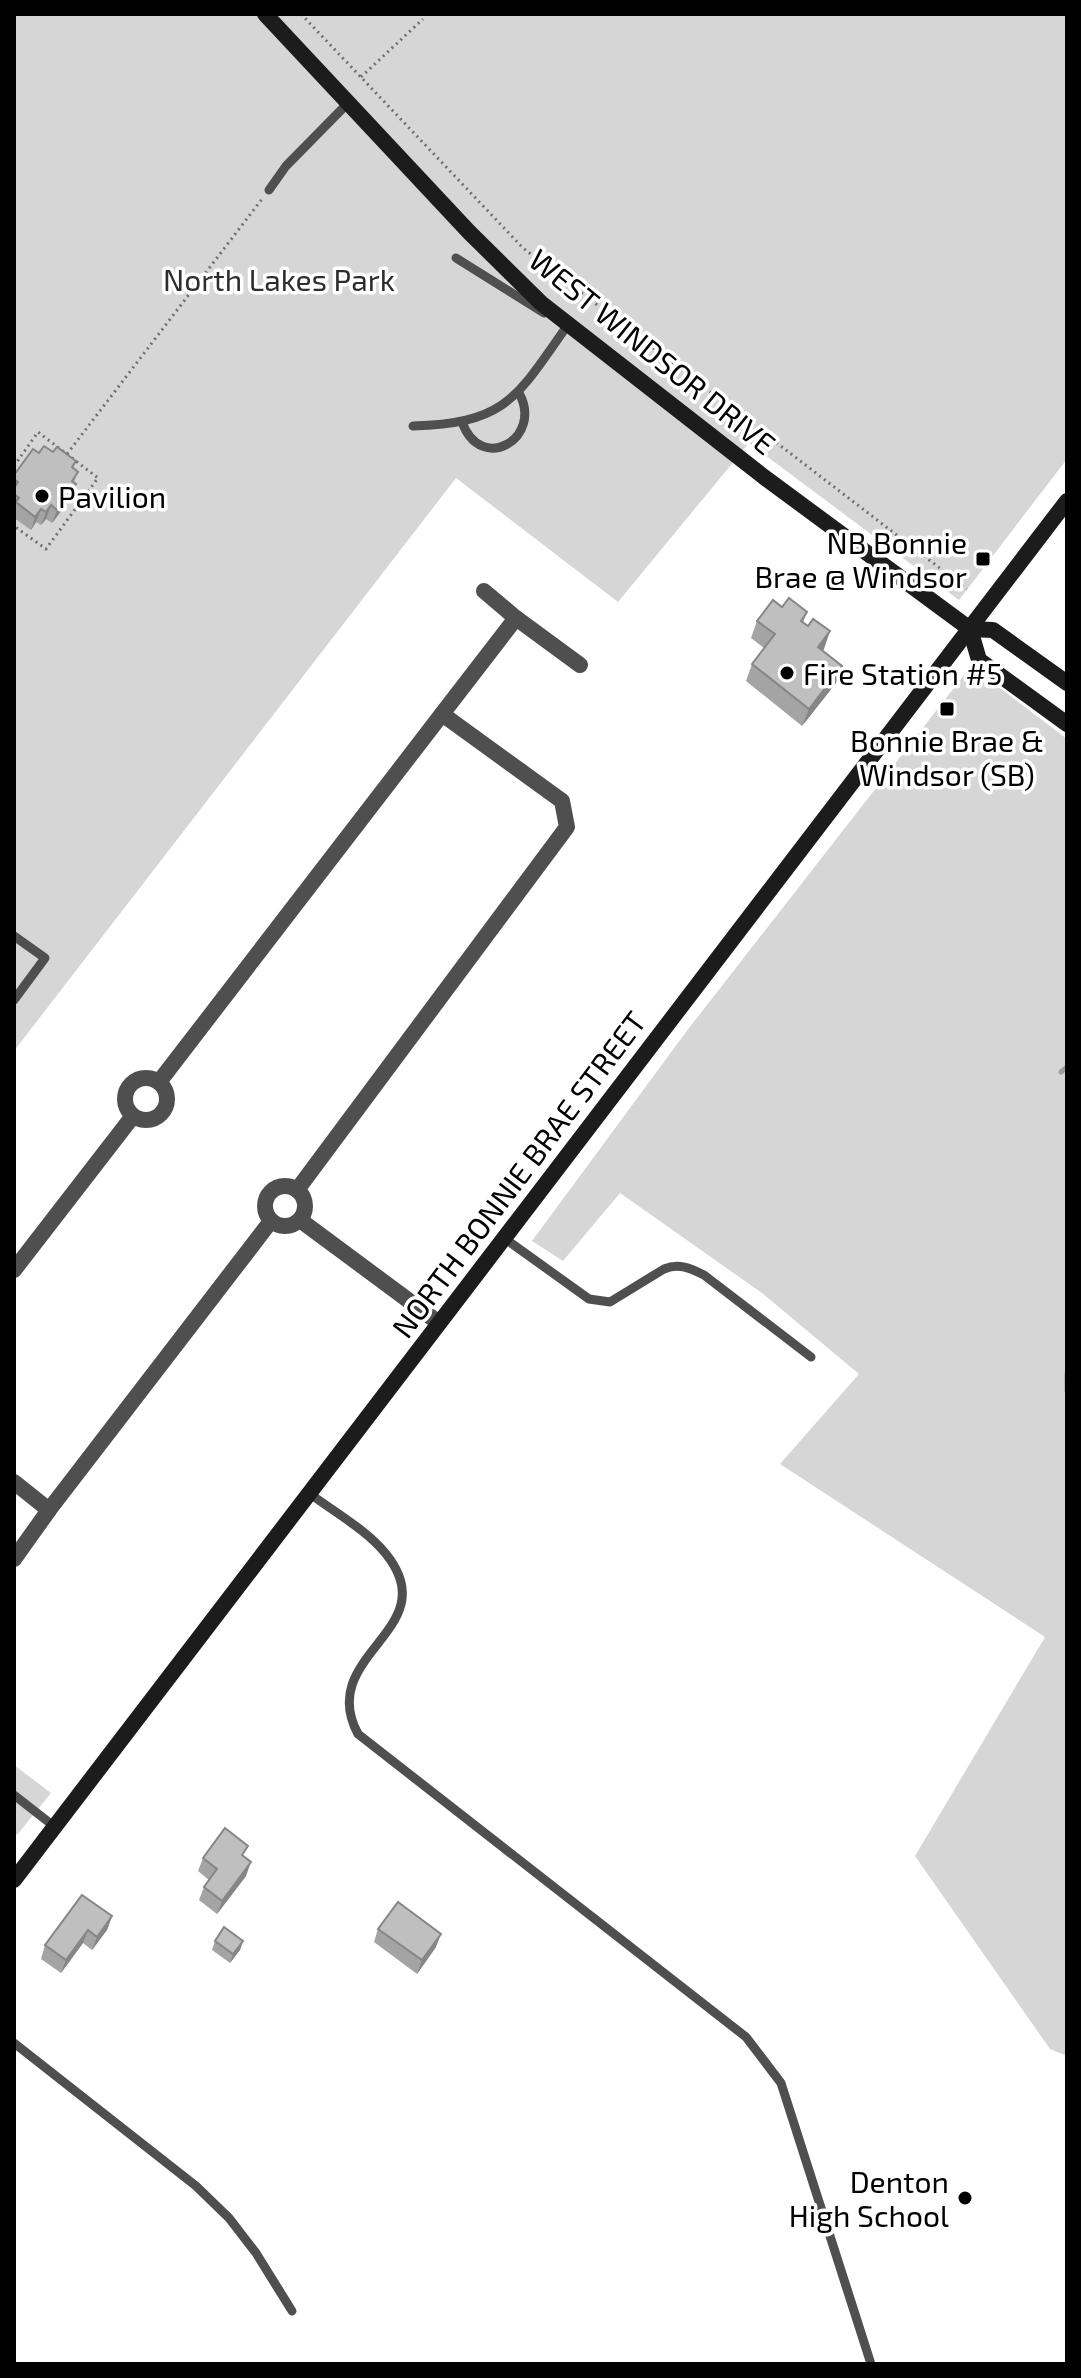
<svg xmlns="http://www.w3.org/2000/svg" width="1081" height="2378" font-family="'Exo 2',sans-serif">
<rect width="100%" height="100%" fill="#fff"/>
<g fill="#d6d6d6">
<polygon points="14,14 1067,14 1067,459 959,600 749,443 618,602 456,478 14,1051"/>
<polygon points="971,666 1067,739 1067,2056 1050,2049 915,1856 1045,1637 780,1464 859,1374 762,1293 620,1193 563,1261 532,1241 686,1032"/>
<polygon points="14,1765 51,1793 17,1835 14,1833"/>
</g>
<g fill="none" stroke-linecap="round" stroke-linejoin="round">
<g stroke="#9d9d9d" stroke-width="5">
<polyline points="1061,1072 1067,1067"/>
<polyline points="1067,1374 1067,1391"/>
</g>
<g stroke="#717171" stroke-width="3" stroke-dasharray="2 4" stroke-linecap="butt">
<polyline points="301,14 523,248 967,589"/>
<polyline points="361,77 423,19"/>
<polyline points="67,454 262,199"/>
<polyline points="14,466 38,432 98,478 46,549 14,526"/>
</g>
<g stroke="#4f4f4f" stroke-width="9">
<polyline points="269,190 286,166 348,103"/>
<polyline points="456,258 544,313"/>
<path d="M462,422c19,53 82,16 57,-29"/>
<path d="M413,426c94,-3 104,-29 154,-100l-3,-2"/>
<polyline points="14,936 45,958 14,1000"/>
<path d="M504,1238l85,61 21,3 54,-33c15,-6 26,-1 40,6l107,82"/>
<path d="M309,1493c25,19 58,37 77,61 61,76 -71,100 -28,180l388,303 35,46 90,281"/>
<polyline points="14,1795 55,1827"/>
<polyline points="14,2043 196,2186 229,2218 256,2253 292,2311"/>
</g>
<g stroke="#4f4f4f" stroke-width="16">
<polyline points="516,618 580,665"/>
<circle cx="146" cy="1099" r="21"/>
<polyline points="159,1082 442,714"/>
<circle cx="285" cy="1206" r="20"/>
<polyline points="297,1190 567,827 562,801 442,714 516,618 484,591"/>
<polyline points="300,1220 439,1323"/>
<polyline points="14,1270 133,1116"/>
<polyline points="14,1482 49,1510 271,1221"/>
<polyline points="14,1559 49,1510"/>
</g>
<g stroke="#1c1c1c" stroke-width="16">
<polyline points="265,14 469,232 541,303 764,477 970,629 993,630 1067,683"/>
<polyline points="970,629 979,660 1067,724"/>
<polyline points="14,1880 1067,501"/>
</g>
</g>
<g fill="#a4a4a4">
<polygon points="53,452 76,461 73,469 78,472 74,482 76,484 72,497 52,523 46,519 41,525 36,522 31,530 14,518 14,475"/>
<polygon points="782,607 807,612 803,623 824,649 822,651 836,683 802,726 746,681 752,664 764,648 751,638 757,621"/>
<polygon points="244,1857 246,1876 217,1914 199,1900 204,1887 209,1880 198,1871 203,1858"/>
<polygon points="112,1916 107,1930 92,1950 83,1943 61,1973 41,1959 45,1945"/>
<polygon points="378,1929 436,1947 417,1974 374,1942"/>
<polygon points="215,1941 243,1941 240,1950 230,1963 212,1950"/>
</g>
<g fill="#868686">
<polygon points="76,484 72,497 52,523 57,510"/>
<polygon points="51,505 46,519 41,525 46,512"/>
<polygon points="41,509 36,522 31,530 35,517"/>
<polygon points="830,631 824,649 812,665 818,647"/>
<polygon points="842,666 836,683 802,726 809,709"/>
<polygon points="251,1862 246,1876 217,1914 222,1901"/>
<polygon points="112,1916 107,1930 92,1950 97,1937"/>
<polygon points="88,1930 83,1943 61,1973 66,1960"/>
<polygon points="441,1934 436,1947 417,1974 422,1960"/>
<polygon points="243,1941 240,1950 230,1963 233,1954"/>
</g>
<g fill="#bfbfbf" stroke="#868686" stroke-width="2">
<polygon points="44,446 53,452 57,447 76,461 72,467 78,472 72,481 76,484 57,510 51,505 46,512 41,509 35,517 16,502 19,498 14,494 14,488 18,482 14,479 14,475 33,449 39,453"/>
<polygon points="789,598 807,612 801,621 808,626 813,619 830,631 818,647 842,666 809,709 752,664 775,634 757,621 773,600 782,607"/>
<polygon points="225,1828 248,1846 242,1855 251,1862 222,1901 204,1887 217,1869 203,1858"/>
<polygon points="82,1895 112,1916 97,1937 88,1930 66,1960 45,1945"/>
<polygon points="398,1902 441,1934 422,1960 378,1929"/>
<polygon points="224,1927 243,1941 233,1954 215,1941"/>
</g>
<g fill="#000" stroke="#fff" stroke-width="3">
<circle cx="42" cy="496" r="8"/>
<rect x="975" y="551" width="16" height="16" rx="4"/>
<circle cx="787" cy="673" r="8"/>
<rect x="939" y="701" width="16" height="16" rx="4"/>
<circle cx="965" cy="2198" r="8"/>
</g>
<g text-anchor="middle" dominant-baseline="central" stroke-width="7" stroke-linejoin="round" paint-order="stroke">
<g font-size="30" fill="#2d2d2d" stroke="#fff">
<text x="279" y="279">North Lakes Park</text>
</g>
<g font-size="30" fill="#000" stroke="#fff">
<text transform="translate(653 351) rotate(39)">WEST WINDSOR DRIVE</text>
<text transform="translate(518 1174) rotate(-53)">NORTH BONNIE BRAE STREET</text>
</g>
<g font-size="30" fill="#000" stroke="#fff" text-anchor="start">
<text x="58" y="496">Pavilion</text>
<text x="967" y="542" text-anchor="end">NB Bonnie<tspan x="967" dy="34">Brae @ Windsor</tspan></text>
<text x="803" y="673">Fire Station #5</text>
<text x="947" y="740" text-anchor="middle">Bonnie Brae &amp;<tspan x="947" dy="34">Windsor (SB)</tspan></text>
<text x="949" y="2181" text-anchor="end">Denton<tspan x="949" dy="34">High School</tspan></text>
</g>
</g>
<rect width="1081" height="2378" fill="none" stroke="#000000" stroke-width="32"/>
</svg>
